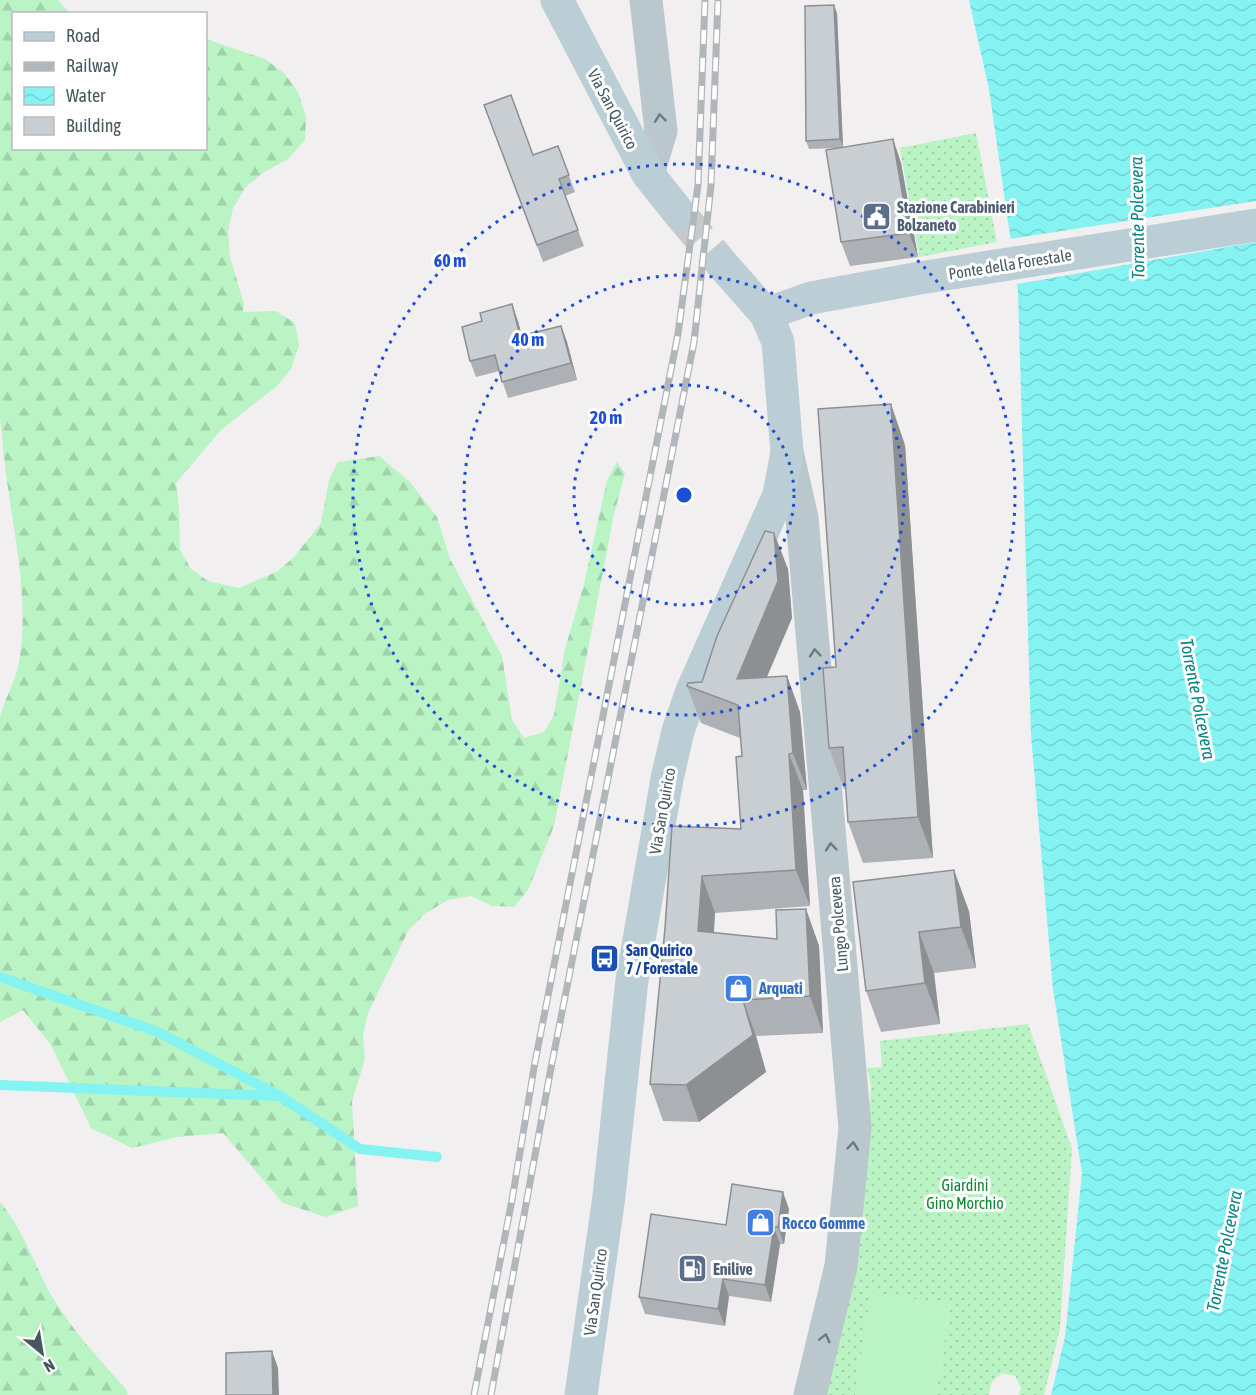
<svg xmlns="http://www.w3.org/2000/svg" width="1256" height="1395" font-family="'Asap Condensed',sans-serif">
<defs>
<pattern id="grass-dots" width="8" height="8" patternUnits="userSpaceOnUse" patternTransform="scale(1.5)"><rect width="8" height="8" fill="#baf3c4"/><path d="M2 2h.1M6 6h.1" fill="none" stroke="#a1d2ab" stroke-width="1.8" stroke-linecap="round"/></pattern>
<pattern id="forest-firs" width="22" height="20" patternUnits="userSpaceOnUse" patternTransform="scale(1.5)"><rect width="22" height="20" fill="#baf3c4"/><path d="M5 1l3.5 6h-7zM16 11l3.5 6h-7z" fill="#a1d2ab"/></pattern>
<pattern id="water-waves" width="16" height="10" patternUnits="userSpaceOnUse" patternTransform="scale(1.5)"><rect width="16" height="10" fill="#84f3f2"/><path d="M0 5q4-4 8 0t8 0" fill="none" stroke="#73d2d2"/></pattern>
</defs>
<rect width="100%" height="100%" fill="#f2eff0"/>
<g fill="url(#grass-dots)">
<polygon points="976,133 997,242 919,257 900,148"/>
<polygon points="1028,1024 1072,1148 1060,1329 1044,1395 1019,1395 1021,1388 1015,1376 1002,1373 991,1383 989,1395 936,1395 950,1305 871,1293 855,1395 825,1395 854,1271 871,1085 867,1068 882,1067 880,1041"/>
</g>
<g fill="url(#forest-firs)">
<path d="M0,0h58l12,13 -56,1v134h192v-109l59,20 19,14 14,19 8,24 -1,24 -17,19 -24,13 -18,15 -13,21 -5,24 2,25 14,47 -1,8 33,-1 19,12 4,22 -8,24 -14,17 -56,44 -45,53 3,23 1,44 11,19 17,12 31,7 39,-17 16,-14 27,-34 8,-43 9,-18 41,-6 31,26 27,35 13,42 52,97 10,64 12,18 20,-6 10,-17 11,-66 19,-65 23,-104 10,-18 8,11 -11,41 -60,312 -26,64 -14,17 -22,-1 -21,-10 -23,4 -22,13 -17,16 -41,84 -5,22 2,24 -13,42 6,105 -32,11 -43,-14 -60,-70 -46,4 -45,11 -41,-20 -40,-83 -28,-35 -23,12v-304c4,-19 16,-37 19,-56 10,-57 -3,-118 -11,-174 -4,-23 -5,-46 -8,-69z"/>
<path d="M0,1202c23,27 34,62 51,93 21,35 48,64 75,94l2,6h-128z"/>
</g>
<polygon fill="#baf3c4" points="871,1292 950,1305 936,1395 855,1395"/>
<polygon fill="url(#water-waves)" points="969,0 1256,0 1256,1395 1051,1395 1065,1337 1082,1173 1053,989 1031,735 1018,291 989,89"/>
<polygon fill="#f2eff0" points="1256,201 1256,242 1017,284 1010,239"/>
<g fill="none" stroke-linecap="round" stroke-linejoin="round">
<g stroke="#84f3f2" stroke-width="10">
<polyline points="0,977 158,1032 280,1096 360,1149 437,1157"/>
<polyline points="0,1085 277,1096"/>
</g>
<polyline stroke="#c7c9cc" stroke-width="33" stroke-dasharray="33 16" stroke-linecap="butt" points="679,213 722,264"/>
<g stroke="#bac8cd" stroke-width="33">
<polyline points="646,0 661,131 648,174"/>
<polyline points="787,452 802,518 855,1128 841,1266 810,1395"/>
</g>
<g stroke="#bbcdd5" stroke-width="33">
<polyline points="557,0 648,174 679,213"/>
<polyline points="766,314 811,298 920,278 1256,225"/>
<polyline points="581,1395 609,1196 632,980 667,779 678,731 692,691 779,495 787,452 778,342 766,314 722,264"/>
</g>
<defs>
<g id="rail">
<polyline points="474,1395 512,1200 535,1062 678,334 698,185 705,0"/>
<polyline points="491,1395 551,1068 694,342 711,185 718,0"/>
</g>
</defs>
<use href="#rail" stroke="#b1b6ba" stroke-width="7"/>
<use href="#rail" stroke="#fff" stroke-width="4.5" stroke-dasharray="14" stroke-linecap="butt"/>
</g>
<g fill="#adb1b5">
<polygon points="837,13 843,147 893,139 901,163 918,257 850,266 841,242 842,148 809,149 806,141"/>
<polygon points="484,105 533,155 558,146 575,192 565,196 584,246 543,262"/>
<polygon points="518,321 522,336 561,326 567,342 577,380 508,398 499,371 476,377 470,361"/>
<polygon points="905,445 933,858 863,863 848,822 846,789 844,789 829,748 836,667"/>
<polygon points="788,569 792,618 767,677 787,676 800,712 807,790 803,790 810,906 715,913 714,933 777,939 806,909 819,946 823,1033 756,1036 766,1072 699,1122 663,1121 650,1084 665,928 672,826 741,829 742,756 740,738 701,723 687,686 702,682"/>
<polygon points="853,882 969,911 976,968 934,973 940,1024 881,1032 866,991"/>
<polygon points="789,1209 784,1244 780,1244 771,1302 729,1296 725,1326 645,1314 639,1297 726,1225"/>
</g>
<g fill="#8d9093">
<polygon points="834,5 837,13 843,147 840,139"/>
<polygon points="893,139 901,163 918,257 909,233"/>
<polygon points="512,304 518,321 526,353 520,336"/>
<polygon points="561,326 567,342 577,380 571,363"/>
<polygon points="891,404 905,445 933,858 918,817"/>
<polygon points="774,533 788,569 792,618 750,716 737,679"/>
<polygon points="787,676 800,712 807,790 793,753"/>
<polygon points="789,754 803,790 810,906 796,870"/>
<polygon points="954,870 969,911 976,968 961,927"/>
<polygon points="702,876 715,913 711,968 698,931"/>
<polygon points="806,909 819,946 823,1033 810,996"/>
<polygon points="919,932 934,973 940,1024 925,983"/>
<polygon points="743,1000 756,1036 766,1072 699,1122 686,1085"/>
<polygon points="783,1192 789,1209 784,1244 778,1227"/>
<polygon points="774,1227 780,1244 771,1302 765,1285"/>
<polygon points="723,1279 729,1296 725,1326 718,1309"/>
<polygon points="272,1351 278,1368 279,1395 273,1395"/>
</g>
<g fill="#c9ced2" stroke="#8d9093" stroke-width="1.5">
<polygon points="834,5 840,139 806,141 805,6"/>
<polygon points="511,95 533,155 558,146 569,175 559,179 578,230 537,245 484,105"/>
<polygon points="893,139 909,233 841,242 826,150"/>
<polygon points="512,304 520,336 561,326 571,363 502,382 495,355 470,361 462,327 482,321 480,313"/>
<polygon points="891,404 918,817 848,822 843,747 829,748 823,668 836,667 818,409"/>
<polygon points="765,531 774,533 778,581 737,679 787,676 793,753 789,754 796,870 702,876 698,931 777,939 776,910 806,909 810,996 743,1000 753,1035 686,1085 650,1084 665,928 672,826 741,829 736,757 742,756 738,705 687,686 688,683 702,682 717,636"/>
<polygon points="954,870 961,927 919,932 925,983 866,991 853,882"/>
<polygon points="732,1184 783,1192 778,1227 774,1227 765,1285 723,1279 718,1309 639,1297 651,1214 726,1225"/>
<polygon points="272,1351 273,1395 226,1395 226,1353"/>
</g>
<defs><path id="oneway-chevron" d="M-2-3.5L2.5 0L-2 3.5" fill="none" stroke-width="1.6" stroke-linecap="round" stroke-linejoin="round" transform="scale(1.5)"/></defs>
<g stroke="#697a7f">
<use href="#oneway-chevron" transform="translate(660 118) rotate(-97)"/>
<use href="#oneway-chevron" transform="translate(815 653) rotate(-95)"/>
<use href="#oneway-chevron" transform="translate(831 847) rotate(-95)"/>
<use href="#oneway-chevron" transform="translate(853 1146) rotate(-84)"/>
<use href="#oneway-chevron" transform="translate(825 1338) rotate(-76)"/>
</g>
<g fill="none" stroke="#1d4ed8" stroke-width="3" stroke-dasharray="3 6">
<circle cx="684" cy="495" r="110"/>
<circle cx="684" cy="495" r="220"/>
<circle cx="684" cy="495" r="331"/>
</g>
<defs>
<symbol id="civic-square" viewBox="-11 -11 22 22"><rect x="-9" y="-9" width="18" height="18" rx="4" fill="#5c6f8a" stroke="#fff"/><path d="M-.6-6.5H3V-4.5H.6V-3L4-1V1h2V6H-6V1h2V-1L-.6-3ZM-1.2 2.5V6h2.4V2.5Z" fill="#fff"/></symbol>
<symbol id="bus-square" viewBox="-11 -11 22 22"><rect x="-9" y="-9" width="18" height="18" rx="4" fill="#1a4fb4" stroke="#fff"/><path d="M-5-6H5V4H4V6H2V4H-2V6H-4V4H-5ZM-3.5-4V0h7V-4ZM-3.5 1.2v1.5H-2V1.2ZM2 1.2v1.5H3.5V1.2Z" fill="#fff"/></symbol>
<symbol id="shop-square" viewBox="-11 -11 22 22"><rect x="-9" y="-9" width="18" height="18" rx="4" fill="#3f7fe0" stroke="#fff"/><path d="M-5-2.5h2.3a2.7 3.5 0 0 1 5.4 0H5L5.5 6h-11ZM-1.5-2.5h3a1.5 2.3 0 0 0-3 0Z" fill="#fff"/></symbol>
<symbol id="fuel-square" viewBox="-11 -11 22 22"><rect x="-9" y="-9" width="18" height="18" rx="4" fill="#5c6f8a" stroke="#fff"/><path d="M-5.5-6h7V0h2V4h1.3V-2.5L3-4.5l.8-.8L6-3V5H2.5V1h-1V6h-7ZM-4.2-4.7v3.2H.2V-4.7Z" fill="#fff"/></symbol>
</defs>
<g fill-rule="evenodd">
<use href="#civic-square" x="860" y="200" width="33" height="33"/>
<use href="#bus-square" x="588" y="942" width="33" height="33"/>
<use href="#shop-square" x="722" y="972" width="33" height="33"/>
<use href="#shop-square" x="744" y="1206" width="33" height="33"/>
<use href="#fuel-square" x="676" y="1252" width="33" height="33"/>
</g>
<g text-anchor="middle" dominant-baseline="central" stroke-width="6" stroke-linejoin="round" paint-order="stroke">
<g font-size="16" fill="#46585e" stroke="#fff">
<text transform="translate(613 109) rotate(62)">Via San Quirico</text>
<text transform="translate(1010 264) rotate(-9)">Ponte della Forestale</text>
<text transform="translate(662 811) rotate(-80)">Via San Quirico</text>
<text transform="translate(838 924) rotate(-95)">Lungo Polcevera</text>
<text transform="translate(595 1292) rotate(-82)">Via San Quirico</text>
</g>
<g font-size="16" font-weight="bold" fill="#4e5e75" stroke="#fff" text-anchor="start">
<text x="897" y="207">Stazione Carabinieri<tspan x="897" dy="18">Bolzaneto</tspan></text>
<text x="713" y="1269">Enilive</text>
</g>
<g font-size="16" font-weight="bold" fill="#164399" stroke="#fff" text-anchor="start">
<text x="626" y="950">San Quirico<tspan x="626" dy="18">7 / Forestale</tspan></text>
</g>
<g font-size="16" font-weight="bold" fill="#366cbe" stroke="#fff" text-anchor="start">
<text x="759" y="988">Arquati</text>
<text x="782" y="1223">Rocco Gomme</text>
</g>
<g font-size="16" fill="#0f8731" stroke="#fff">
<text x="965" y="1185">Giardini<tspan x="965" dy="18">Gino Morchio</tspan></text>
</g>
<g font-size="18" font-style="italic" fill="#068484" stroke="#fff">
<text transform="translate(1137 218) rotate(-91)">Torrente Polcevera</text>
<text transform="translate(1198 699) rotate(79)">Torrente Polcevera</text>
<text transform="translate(1224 1251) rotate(-79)">Torrente Polcevera</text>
</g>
</g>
<circle cx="684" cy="495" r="9" fill="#1d4ed8" stroke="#fff" stroke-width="3"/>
<g font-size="18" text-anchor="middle" font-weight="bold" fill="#1d4ed8" stroke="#fff" stroke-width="6" stroke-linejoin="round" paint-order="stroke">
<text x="450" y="267">60 m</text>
<text x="528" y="346">40 m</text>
<text x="606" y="424">20 m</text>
</g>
<rect x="12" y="12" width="195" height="138" fill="#ffffff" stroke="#b5bcbf" stroke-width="1.5"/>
<rect x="24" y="32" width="30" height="9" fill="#bbcdd5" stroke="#b5bcbf" stroke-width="1.5"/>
<text x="66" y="42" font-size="18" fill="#46585e">Road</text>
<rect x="24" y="62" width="30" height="9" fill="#b1b6ba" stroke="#b5bcbf" stroke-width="1.5"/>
<text x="66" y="72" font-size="18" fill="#46585e">Railway</text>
<rect x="24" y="87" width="30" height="18" fill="url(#water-waves)" stroke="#b5bcbf" stroke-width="1.5"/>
<text x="66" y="102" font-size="18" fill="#46585e">Water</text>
<rect x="24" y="117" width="30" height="18" fill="#c9ced2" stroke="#b5bcbf" stroke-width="1.5"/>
<text x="66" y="132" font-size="18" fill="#46585e">Building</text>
<g transform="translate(42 1353) rotate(150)" stroke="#ffffff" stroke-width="4.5" paint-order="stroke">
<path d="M0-4.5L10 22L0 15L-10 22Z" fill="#46585e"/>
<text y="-9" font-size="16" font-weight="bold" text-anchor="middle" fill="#46585e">N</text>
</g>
</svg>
